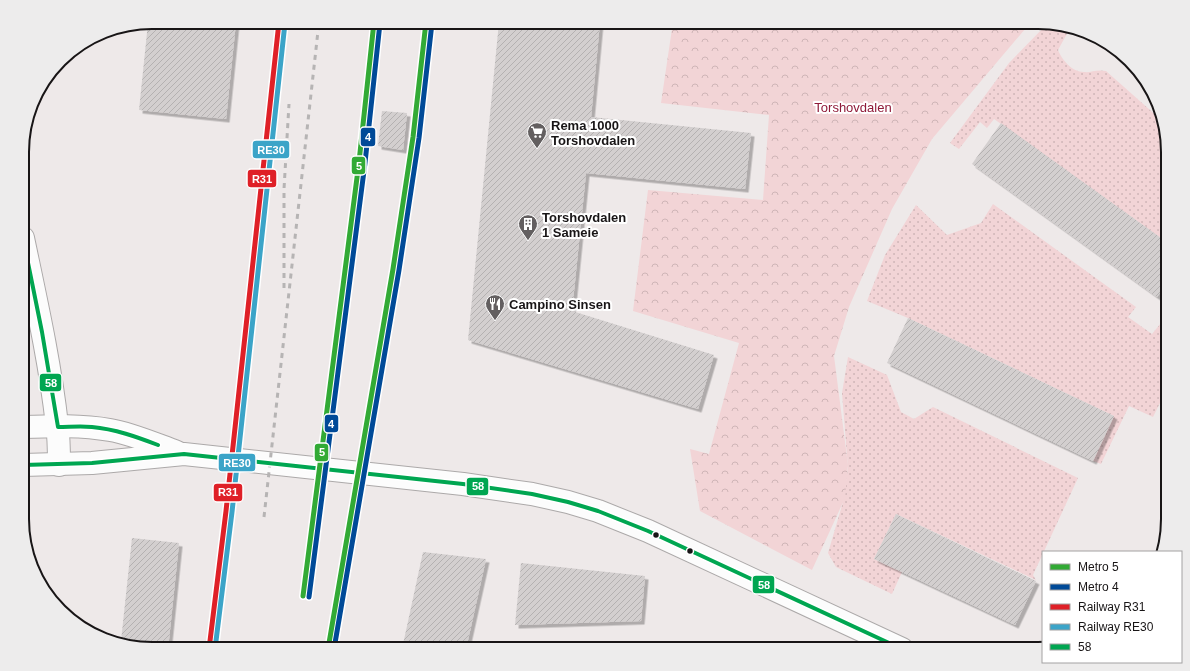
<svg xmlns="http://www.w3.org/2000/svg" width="1190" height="671" font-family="Arial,sans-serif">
<defs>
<pattern id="grass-dots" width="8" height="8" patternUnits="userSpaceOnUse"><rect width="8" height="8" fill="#f2d4d6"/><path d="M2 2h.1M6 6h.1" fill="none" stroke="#cfb5b7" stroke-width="1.8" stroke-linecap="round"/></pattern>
<pattern id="forest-crowns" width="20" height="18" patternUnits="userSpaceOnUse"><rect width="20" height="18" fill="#f2d4d6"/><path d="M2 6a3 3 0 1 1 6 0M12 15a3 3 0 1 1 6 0" fill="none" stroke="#cfb5b7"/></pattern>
<pattern id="building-hatch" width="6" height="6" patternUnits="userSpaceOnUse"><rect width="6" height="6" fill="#d3cfcf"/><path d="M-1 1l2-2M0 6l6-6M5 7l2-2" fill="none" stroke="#b4b1b1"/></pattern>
<filter id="shadow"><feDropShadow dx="3.5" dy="3.5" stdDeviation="0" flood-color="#0004"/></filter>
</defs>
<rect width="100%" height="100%" fill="#eee9e9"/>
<g fill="url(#grass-dots)">
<path d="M1047,24l22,6 -11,20c4,10 14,22 26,22 7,1 12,-3 22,-1l53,47 9,25v100l-174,-124 -7,9 -7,-6 -21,27 -9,-6 59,-80z"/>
<polygon points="993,204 1136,307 1128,317 1152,334 1161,323 1168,327 1168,387 1153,417 1129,406 1101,464 1093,461 1114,416 908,318 867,301 885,255 916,205 947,235 981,223"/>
<polygon points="848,357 887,375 901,412 914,419 933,407 1078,478 1033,575 1036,580 896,514 874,559 902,572 892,594 836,567 828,553 843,502 848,468 842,393"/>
</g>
<polygon fill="url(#forest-crowns)" points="673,22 1031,22 932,139 892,209 849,307 834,356 848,465 845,498 812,570 700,511 690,449 709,454 739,343 633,311 648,190 763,200 769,115 661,103"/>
<g fill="url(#building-hatch)" filter="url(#shadow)">
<polygon points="152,22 236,22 226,119 139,110 148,23"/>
<polygon points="499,22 600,22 591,117 751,133 745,189 586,173 572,311 714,355 698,409 468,340"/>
<polygon points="382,111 407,113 403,150 378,146"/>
<polygon points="1001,123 1168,243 1168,282 1157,297 972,164"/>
<polygon points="908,318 1114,416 1093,461 887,363"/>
<polygon points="896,514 1036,581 1015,625 874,559"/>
<polygon points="132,538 179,543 168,649 151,649 121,641"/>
<polygon points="423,552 486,559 466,649 402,649"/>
<polygon points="521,563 645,576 641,621 515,625"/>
</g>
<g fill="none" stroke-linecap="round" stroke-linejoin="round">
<defs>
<g id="minor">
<path d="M23,427c29,-1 59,-2 87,3 23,4 45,14 67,22"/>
<polyline points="23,465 92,463 184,454 463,484 532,494 568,502 598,511 648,531 902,649"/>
</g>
<path id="highway" d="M23,238c13,62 27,124 34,187 2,13 2,27 2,40"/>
</defs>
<use href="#minor" stroke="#aca9a9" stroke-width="24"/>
<use href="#highway" stroke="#aca9a9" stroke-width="24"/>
<use href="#minor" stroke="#fcfcfc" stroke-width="22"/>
<use href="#highway" stroke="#fcfcfc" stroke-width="22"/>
<g stroke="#b6b4b4" stroke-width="3" stroke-dasharray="5 5" stroke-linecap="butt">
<polyline points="284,288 284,189 289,104"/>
<polyline points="264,517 319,22"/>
</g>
<defs>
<g id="bus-1">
<path d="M23,238l19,94 16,95c11,0 23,-1 34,0 23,2 45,10 66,18"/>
<polyline points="23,465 92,463 184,454 463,484 532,494 568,502 598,511 648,531 902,649"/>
</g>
</defs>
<use href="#bus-1" stroke="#fff" stroke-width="7"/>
<use href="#bus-1" stroke="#00a651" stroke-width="4"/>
<defs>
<polyline id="rail-1" points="209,649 226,511 279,22"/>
<polyline id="rail-2" points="215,649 232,512 285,23"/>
</defs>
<use href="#rail-1" stroke="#fff" stroke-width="8"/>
<use href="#rail-2" stroke="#fff" stroke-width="8"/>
<use href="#rail-1" stroke="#df2027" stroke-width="5"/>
<use href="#rail-2" stroke="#3ba4c8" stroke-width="5"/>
<defs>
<g id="metro-1">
<polyline points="303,596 359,162 374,22"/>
<polyline points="328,649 393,269 413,137 426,22"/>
</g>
<g id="metro-2">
<polyline points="309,597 365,163 380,23"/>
<polyline points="334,649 399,270 419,138 432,23"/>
</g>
</defs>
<use href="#metro-1" stroke="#fff" stroke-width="8"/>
<use href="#metro-2" stroke="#fff" stroke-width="8"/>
<use href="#metro-1" stroke="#32aa35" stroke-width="5"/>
<use href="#metro-2" stroke="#004a98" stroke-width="5"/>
</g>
<defs>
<symbol id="supermarket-pin" viewBox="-11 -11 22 30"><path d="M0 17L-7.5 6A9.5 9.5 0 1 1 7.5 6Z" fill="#635f60" stroke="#fff"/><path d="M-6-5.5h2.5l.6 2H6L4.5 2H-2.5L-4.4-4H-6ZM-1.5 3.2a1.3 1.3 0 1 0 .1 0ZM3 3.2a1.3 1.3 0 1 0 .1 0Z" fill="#fff"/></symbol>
<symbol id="building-pin" viewBox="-11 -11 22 30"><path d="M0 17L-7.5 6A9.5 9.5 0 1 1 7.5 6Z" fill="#635f60" stroke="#fff"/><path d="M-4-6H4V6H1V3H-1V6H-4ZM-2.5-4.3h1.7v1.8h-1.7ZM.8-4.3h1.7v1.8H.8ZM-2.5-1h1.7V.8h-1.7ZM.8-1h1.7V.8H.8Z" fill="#fff"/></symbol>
<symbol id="restaurant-pin" viewBox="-11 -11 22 30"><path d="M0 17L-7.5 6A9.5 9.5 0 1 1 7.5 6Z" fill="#635f60" stroke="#fff"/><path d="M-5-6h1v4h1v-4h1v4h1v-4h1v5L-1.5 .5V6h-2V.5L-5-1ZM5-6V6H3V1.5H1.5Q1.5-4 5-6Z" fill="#fff"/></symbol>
</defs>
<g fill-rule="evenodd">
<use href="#supermarket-pin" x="526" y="121" width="22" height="30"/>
<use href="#building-pin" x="517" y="213" width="22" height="30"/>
<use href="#restaurant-pin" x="484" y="293" width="22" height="30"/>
</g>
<g fill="#181516" stroke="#fff" stroke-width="1.5">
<circle cx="656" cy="535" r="3.5"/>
<circle cx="690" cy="551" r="3.5"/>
</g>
<g text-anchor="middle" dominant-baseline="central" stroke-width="4" stroke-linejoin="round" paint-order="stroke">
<g font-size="13" fill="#8f1a39" stroke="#fff">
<text x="853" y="107">Torshovdalen</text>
</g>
<g font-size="13" font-weight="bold" fill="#181516" stroke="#fff" text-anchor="start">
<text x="551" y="125">Rema 1000<tspan x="551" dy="15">Torshovdalen</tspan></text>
<text x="542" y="217">Torshovdalen<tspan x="542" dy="15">1 Sameie</tspan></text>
<text x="509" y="304">Campino Sinsen</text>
</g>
</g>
<path d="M0 0H1190V671H0ZM152 29H1038A123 123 0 0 1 1161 152V519A123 123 0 0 1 1038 642H152A123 123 0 0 1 29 519V152A123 123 0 0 1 152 29Z" fill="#edecec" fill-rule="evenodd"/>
<path fill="none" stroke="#181516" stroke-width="2" d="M152 29H1038A123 123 0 0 1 1161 152V519A123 123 0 0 1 1038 642H152A123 123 0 0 1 29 519V152A123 123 0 0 1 152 29Z"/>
<g stroke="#fff" stroke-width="1.5">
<rect x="360" y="127" width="16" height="20" rx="4" fill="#004a98"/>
<rect x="252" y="140" width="38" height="19" rx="4" fill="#3ba4c8"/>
<rect x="351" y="156" width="15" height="19" rx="4" fill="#32aa35"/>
<rect x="247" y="169" width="30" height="19" rx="4" fill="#df2027"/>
<rect x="39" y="373" width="23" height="19" rx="4" fill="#00a651"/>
<rect x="324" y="414" width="15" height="19" rx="4" fill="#004a98"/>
<rect x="314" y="443" width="15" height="19" rx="4" fill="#32aa35"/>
<rect x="218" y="453" width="38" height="19" rx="4" fill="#3ba4c8"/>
<rect x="466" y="477" width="23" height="19" rx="4" fill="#00a651"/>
<rect x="213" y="483" width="30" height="19" rx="4" fill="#df2027"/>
<rect x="752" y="575" width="23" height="19" rx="4" fill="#00a651"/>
</g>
<g font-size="11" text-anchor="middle" font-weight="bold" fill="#fff">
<text x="368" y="141">4</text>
<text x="271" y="154">RE30</text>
<text x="359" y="170">5</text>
<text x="262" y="183">R31</text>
<text x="51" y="387">58</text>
<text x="331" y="428">4</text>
<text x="322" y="456">5</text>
<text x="237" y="467">RE30</text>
<text x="478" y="490">58</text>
<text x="228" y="496">R31</text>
<text x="764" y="589">58</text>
</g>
<rect x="1042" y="551" width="140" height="112" fill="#ffffff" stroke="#a3a1a2"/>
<rect x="1050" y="564" width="20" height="6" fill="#32aa35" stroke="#a3a1a2"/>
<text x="1078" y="571" font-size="12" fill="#181516">Metro 5</text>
<rect x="1050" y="584" width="20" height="6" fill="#004a98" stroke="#a3a1a2"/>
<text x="1078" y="591" font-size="12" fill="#181516">Metro 4</text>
<rect x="1050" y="604" width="20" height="6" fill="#df2027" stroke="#a3a1a2"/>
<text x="1078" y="611" font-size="12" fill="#181516">Railway R31</text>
<rect x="1050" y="624" width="20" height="6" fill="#3ba4c8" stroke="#a3a1a2"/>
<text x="1078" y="631" font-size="12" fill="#181516">Railway RE30</text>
<rect x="1050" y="644" width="20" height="6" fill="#00a651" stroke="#a3a1a2"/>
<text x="1078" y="651" font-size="12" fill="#181516">58</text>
</svg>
